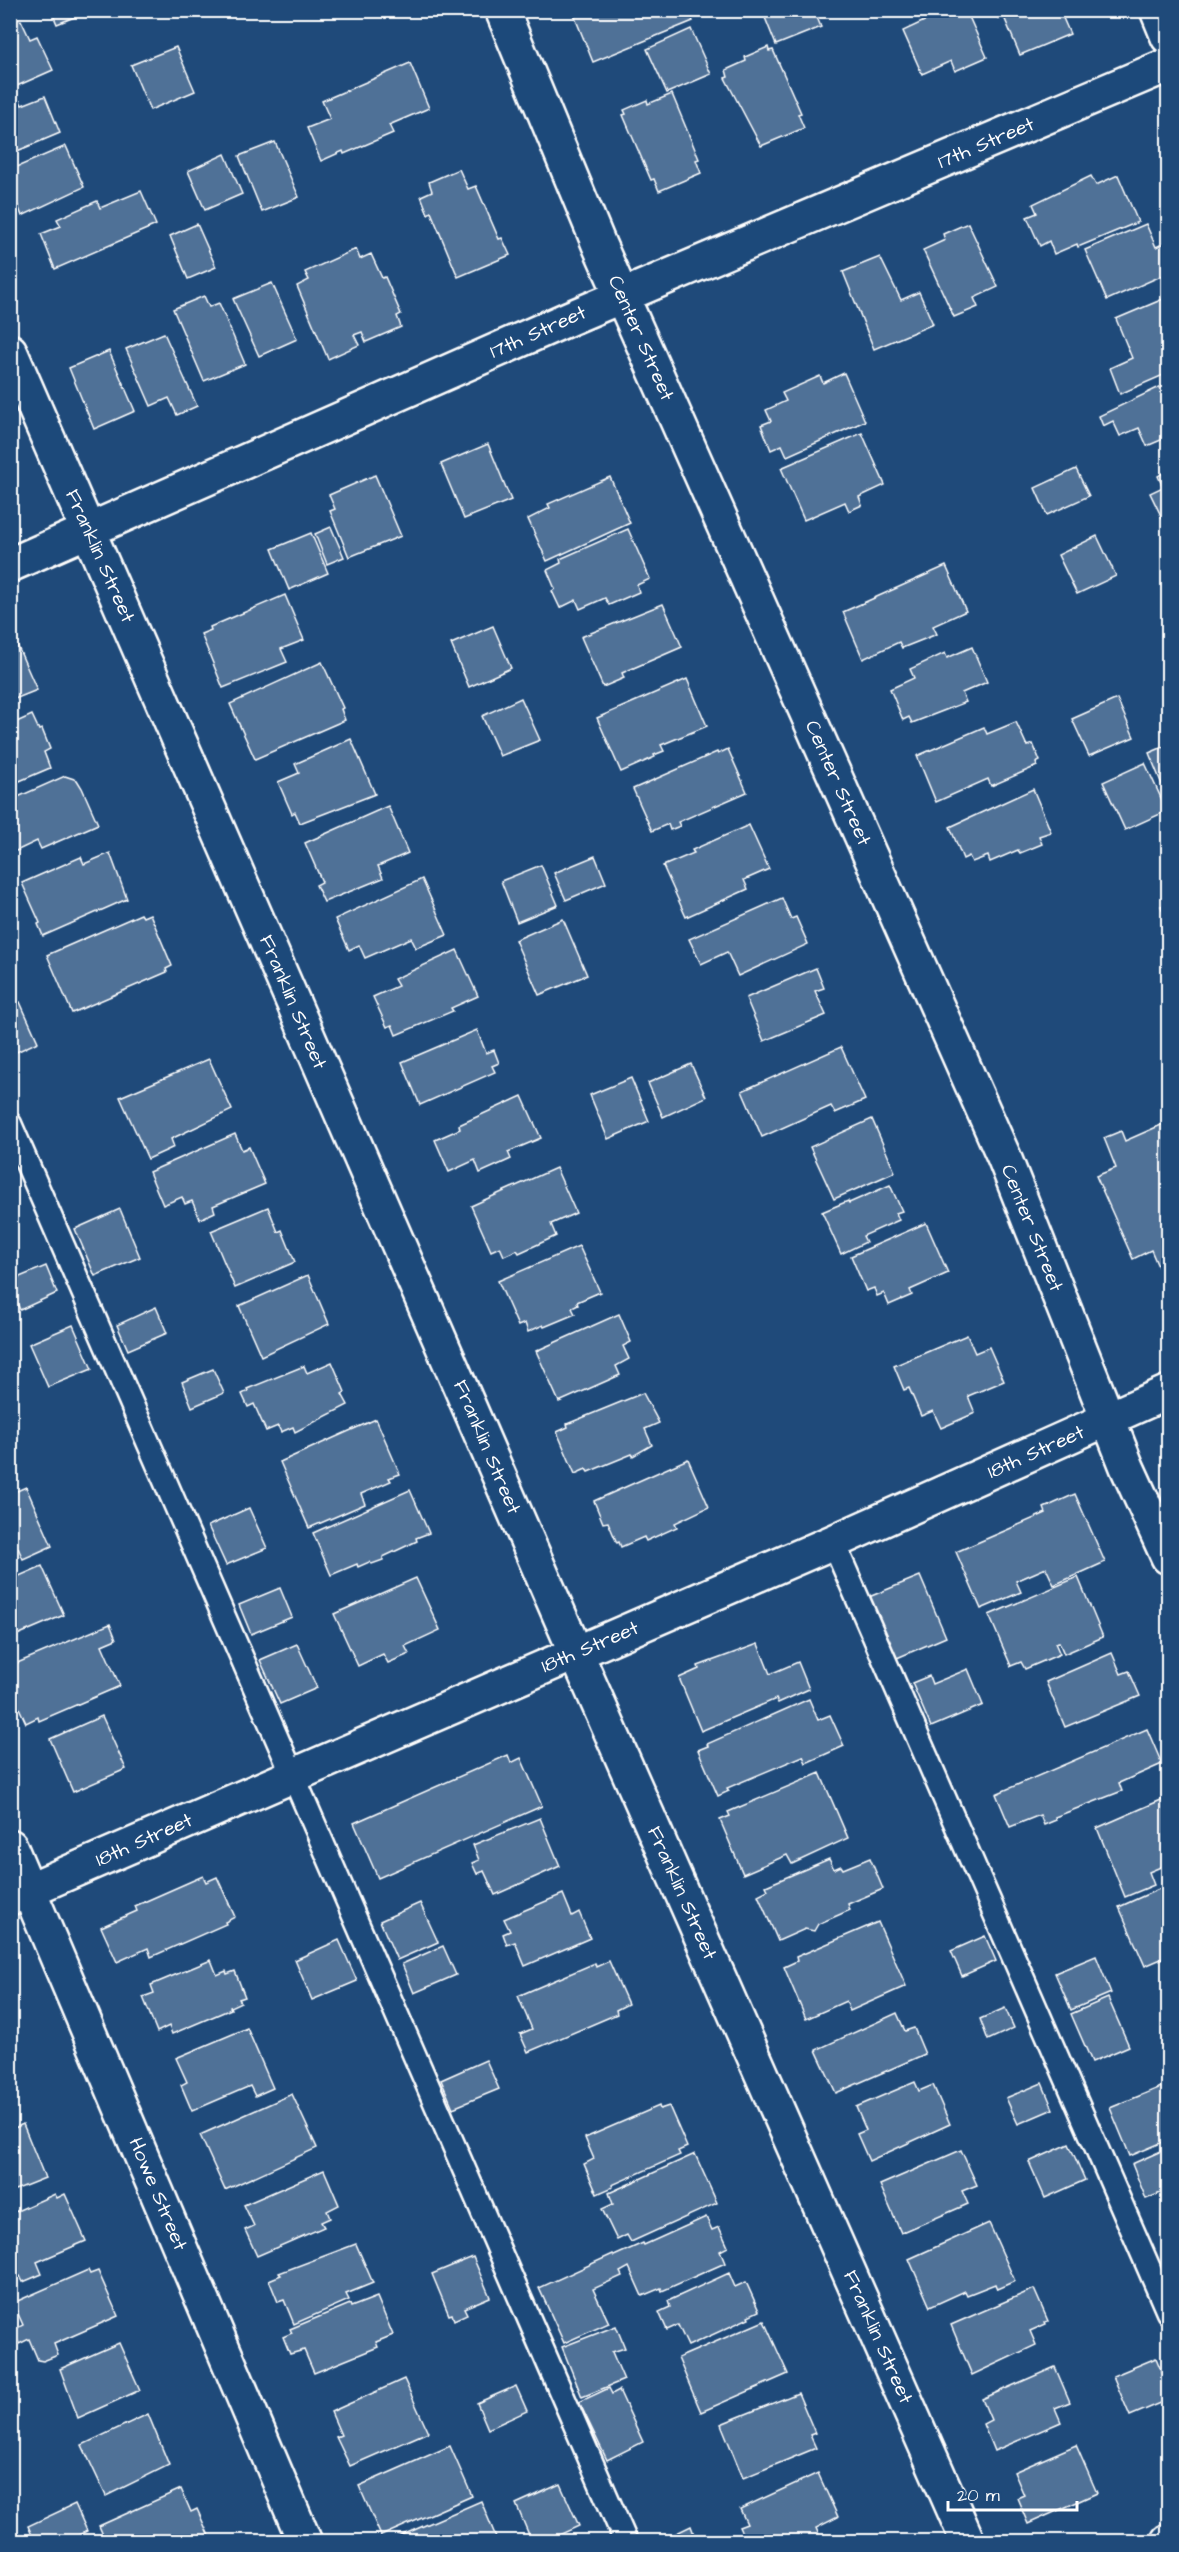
<svg xmlns="http://www.w3.org/2000/svg" width="1179" height="2552" font-family="'Architects Daughter',sans-serif">
<rect width="100%" height="100%" fill="#1f4a7a"/>
<filter id="ink" filterUnits="userSpaceOnUse"><feTurbulence type="fractalNoise" baseFrequency=".0167" numOctaves="2"/><feDisplacementMap in="SourceGraphic" scale="12" xChannelSelector="R" yChannelSelector="G"/><feConvolveMatrix kernelMatrix="1 2 1 2 8 2 1 2 1" color-interpolation-filters="sRGB"/></filter>
<g filter="url(#ink)">
<g fill="#507197" stroke="#fff" stroke-width="1.5">
<polygon points="51,10 86,10 87,12 57,24"/>
<polygon points="572,10 688,10 693,21 593,62"/>
<polygon points="762,10 814,10 821,27 776,45"/>
<polygon points="933,10 966,10 987,57 955,71 951,61 922,74 903,31 935,16"/>
<polygon points="995,10 1062,10 1065,17 1063,18 1070,34 1020,55 1004,17 998,19"/>
<polygon points="21,20 30,39 37,36 53,70 10,89 10,22"/>
<polygon points="691,29 711,74 667,93 647,49"/>
<polygon points="176,47 195,91 150,110 131,65"/>
<polygon points="768,47 769,51 773,50 801,113 798,114 804,128 761,146 725,78 728,77 726,70 746,61 745,57"/>
<polygon points="410,63 429,108 389,125 393,133 344,154 343,151 321,161 307,128 330,119 322,101"/>
<polygon points="672,94 699,159 696,160 701,173 659,191 654,179 651,180 623,115 626,114 624,110 647,100 648,104"/>
<polygon points="45,96 60,133 10,154 10,105 20,101 22,105"/>
<polygon points="275,142 299,197 262,212 239,156"/>
<polygon points="66,146 84,187 22,216 10,185 10,170"/>
<polygon points="225,154 242,194 205,210 188,171"/>
<polygon points="459,169 468,189 476,186 499,239 502,238 510,255 458,277 431,212 428,214 421,196 432,191 429,182"/>
<polygon points="1118,175 1138,222 1078,247 1077,244 1054,254 1049,241 1040,246 1027,217 1037,213 1033,204 1091,176 1096,185"/>
<polygon points="141,191 156,225 55,269 41,234 61,226 57,219 97,201 100,208"/>
<polygon points="968,223 998,287 974,298 978,307 954,317 923,250 945,240 943,234"/>
<polygon points="197,224 216,267 188,279 170,236"/>
<polygon points="1146,224 1156,247 1167,242 1168,273 1107,300 1085,250"/>
<polygon points="356,249 360,259 371,254 382,278 385,277 401,314 397,316 401,327 366,342 362,332 354,335 359,345 328,359 297,286 309,280 305,272"/>
<polygon points="880,257 901,300 919,292 933,324 874,349 843,272"/>
<polygon points="272,283 297,339 259,356 233,299"/>
<polygon points="204,296 209,307 219,303 245,364 204,381 173,309"/>
<polygon points="1168,297 1168,373 1120,394 1110,368 1132,358 1116,319"/>
<polygon points="164,333 197,406 177,415 169,398 151,406 126,349"/>
<polygon points="109,351 135,411 94,429 69,368"/>
<polygon points="844,373 865,421 787,456 782,445 771,450 761,425 771,421 766,410 786,401 782,393 820,376 823,383"/>
<polygon points="1168,383 1168,437 1147,446 1139,428 1120,436 1113,421 1103,426 1099,416"/>
<polygon points="862,433 885,485 859,497 862,505 849,511 845,502 804,520 781,468"/>
<polygon points="488,444 511,500 464,519 441,464"/>
<polygon points="1076,469 1089,496 1047,515 1035,488"/>
<polygon points="1168,470 1168,527 1167,528 1150,493 1163,487 1158,476"/>
<polygon points="375,475 401,536 349,557 330,511 335,509 329,495"/>
<polygon points="610,477 630,523 547,561 528,519 550,508 548,504"/>
<polygon points="331,527 344,557 327,564 315,534"/>
<polygon points="628,529 650,579 637,585 639,592 609,605 605,598 580,609 576,600 560,608 552,591 555,589 547,570 561,563 560,559"/>
<polygon points="311,533 328,573 289,590 272,549"/>
<polygon points="1097,536 1116,576 1077,594 1058,555"/>
<polygon points="946,566 966,611 933,626 937,634 902,648 899,642 863,659 843,612"/>
<polygon points="285,595 304,640 281,649 287,662 223,688 201,634 211,630 210,627"/>
<polygon points="663,604 682,647 622,673 624,678 603,687 581,637"/>
<polygon points="493,626 511,668 469,687 451,644"/>
<polygon points="14,638 37,690 10,701 10,640"/>
<polygon points="972,647 987,682 962,693 966,702 912,723 909,717 903,720 890,689 914,678 910,669 945,653 947,658"/>
<polygon points="322,662 343,708 341,709 345,720 255,759 230,704"/>
<polygon points="687,679 707,726 661,745 664,751 654,755 655,757 621,772 597,718"/>
<polygon points="521,698 540,740 500,756 482,716"/>
<polygon points="1117,699 1134,737 1089,756 1072,719"/>
<polygon points="32,715 39,730 42,729 50,749 44,752 50,768 10,785 10,725"/>
<polygon points="1016,722 1027,746 1033,744 1040,761 1036,763 1037,766 991,786 988,779 936,802 917,756 984,727 987,734"/>
<polygon points="351,739 375,794 300,823 295,812 292,814 278,782 299,773 295,764"/>
<polygon points="1168,745 1168,799 1149,753"/>
<polygon points="728,749 747,792 678,822 680,826 670,830 668,824 652,831 633,789 717,752 718,754"/>
<polygon points="1145,763 1167,811 1125,830 1103,782"/>
<polygon points="65,776 77,780 82,788 98,824 41,849 37,841 14,852 10,843 11,800"/>
<polygon points="1033,789 1051,832 1039,836 1042,844 1020,853 1018,850 990,862 988,856 972,862 969,856 963,859 950,827"/>
<polygon points="388,806 408,853 378,866 383,878 324,902 316,885 322,882 305,843"/>
<polygon points="749,825 769,869 744,880 748,889 686,917 663,866 694,853 692,850"/>
<polygon points="110,853 127,899 43,936 38,924 40,923 22,883 81,857 84,864"/>
<polygon points="595,856 606,883 566,900 554,873"/>
<polygon points="541,865 558,905 517,922 501,881"/>
<polygon points="422,879 447,935 416,948 411,938 365,958 359,945 349,950 335,919"/>
<polygon points="1168,891 1168,915 1164,915 1161,906 1167,904 1163,893"/>
<polygon points="782,898 791,919 796,917 808,944 738,976 727,952 701,964 689,939"/>
<polygon points="141,914 143,917 150,914 172,966 166,969 167,972 72,1013 47,955"/>
<polygon points="563,919 587,975 539,995 515,940"/>
<polygon points="457,950 478,996 451,1008 453,1011 396,1035 392,1025 387,1027 373,997 398,986 394,979"/>
<polygon points="816,968 824,988 815,991 826,1015 764,1041 746,998"/>
<polygon points="20,1002 38,1042 10,1055 10,1006"/>
<polygon points="477,1030 486,1053 494,1050 499,1063 492,1066 495,1072 420,1105 402,1062"/>
<polygon points="841,1047 865,1100 835,1113 831,1106 762,1137 742,1091"/>
<polygon points="209,1059 232,1110 171,1139 174,1147 148,1159 120,1097"/>
<polygon points="691,1064 706,1097 663,1117 648,1083"/>
<polygon points="631,1078 649,1121 608,1139 590,1095"/>
<polygon points="522,1096 541,1138 508,1152 511,1159 480,1173 475,1160 449,1172 435,1140 460,1129 459,1125"/>
<polygon points="872,1119 895,1172 834,1199 810,1147"/>
<polygon points="1168,1122 1168,1284 1166,1285 1151,1250 1133,1259 1096,1176 1116,1168 1104,1138 1121,1131 1125,1141"/>
<polygon points="235,1134 242,1150 249,1147 265,1184 213,1206 215,1212 200,1219 192,1201 185,1204 182,1197 163,1205 149,1172"/>
<polygon points="556,1168 576,1213 551,1224 556,1236 519,1253 517,1250 504,1256 500,1247 491,1251 471,1206"/>
<polygon points="890,1185 902,1211 896,1213 899,1220 863,1236 866,1242 841,1254 822,1212 848,1201 849,1203"/>
<polygon points="268,1207 278,1232 282,1230 295,1262 235,1288 211,1231"/>
<polygon points="120,1209 140,1257 95,1276 75,1229"/>
<polygon points="926,1223 948,1273 910,1290 912,1295 889,1305 884,1293 877,1296 874,1288 866,1291 851,1256"/>
<polygon points="579,1246 600,1292 577,1302 578,1305 572,1308 575,1314 544,1327 543,1325 528,1332 525,1323 518,1326 498,1281"/>
<polygon points="46,1266 57,1293 20,1310 10,1287 10,1281"/>
<polygon points="308,1275 329,1324 261,1356 239,1306"/>
<polygon points="156,1307 167,1333 128,1350 117,1325"/>
<polygon points="619,1314 631,1342 623,1346 629,1359 616,1366 620,1375 559,1402 536,1351"/>
<polygon points="73,1325 92,1369 48,1387 29,1344"/>
<polygon points="967,1335 975,1353 989,1347 1004,1381 968,1396 975,1413 941,1428 933,1411 921,1416 909,1388 904,1390 894,1366"/>
<polygon points="332,1362 345,1392 342,1394 348,1405 295,1432 293,1427 281,1432 278,1426 266,1431 254,1404 248,1407 242,1394 248,1391 247,1389 304,1366 307,1373"/>
<polygon points="213,1369 224,1393 192,1407 182,1382"/>
<polygon points="643,1393 659,1423 645,1429 652,1445 633,1456 632,1454 588,1472 586,1469 575,1474 557,1432 568,1427 567,1424"/>
<polygon points="376,1419 400,1474 389,1478 391,1481 361,1494 365,1504 309,1528 280,1462"/>
<polygon points="688,1459 709,1507 675,1523 677,1527 646,1541 644,1537 621,1547 619,1542 617,1543 608,1522 603,1523 594,1501"/>
<polygon points="26,1487 52,1546 23,1559 18,1548 10,1551 10,1494"/>
<polygon points="410,1490 429,1533 416,1538 417,1541 383,1557 383,1560 372,1564 369,1562 358,1567 357,1564 331,1575 313,1533"/>
<polygon points="1075,1494 1105,1562 1054,1585 1046,1568 1016,1581 1021,1592 981,1609 956,1552 1046,1513 1044,1508"/>
<polygon points="249,1508 267,1548 226,1565 208,1526"/>
<polygon points="42,1566 64,1615 10,1638 10,1580"/>
<polygon points="920,1576 946,1637 890,1661 864,1599"/>
<polygon points="1078,1577 1103,1637 1064,1654 1059,1642 1055,1643 1060,1654 1025,1669 1021,1662 1011,1666 989,1615"/>
<polygon points="416,1578 440,1630 405,1646 409,1654 388,1663 383,1654 358,1666 334,1614"/>
<polygon points="280,1588 292,1617 251,1634 239,1605"/>
<polygon points="110,1624 116,1639 102,1645 120,1686 39,1721 38,1717 26,1723 10,1688 10,1666"/>
<polygon points="297,1644 317,1688 280,1704 260,1660"/>
<polygon points="758,1644 770,1674 798,1662 809,1689 778,1703 776,1699 701,1731 679,1678 699,1669 698,1666"/>
<polygon points="1112,1653 1121,1674 1129,1671 1140,1696 1065,1727 1046,1682"/>
<polygon points="968,1669 983,1705 931,1727 912,1683 929,1676 932,1684"/>
<polygon points="809,1699 818,1720 830,1715 844,1746 806,1763 803,1756 727,1788 729,1791 718,1796 698,1750 708,1746 707,1744"/>
<polygon points="102,1716 126,1769 73,1792 50,1739"/>
<polygon points="1147,1729 1162,1764 1119,1783 1122,1791 1055,1817 1056,1820 1044,1825 1040,1815 1010,1827 996,1794"/>
<polygon points="508,1755 511,1763 521,1758 542,1806 378,1878 354,1823"/>
<polygon points="820,1773 848,1838 792,1864 787,1855 743,1874 720,1820 730,1816 728,1812"/>
<polygon points="1168,1797 1168,1864 1149,1872 1154,1885 1125,1897 1097,1828"/>
<polygon points="540,1818 560,1866 495,1895 484,1871 477,1874 472,1863 479,1860 473,1845"/>
<polygon points="870,1858 883,1889 848,1904 850,1910 818,1924 814,1931 805,1929 778,1941 758,1895 768,1890 766,1886 829,1859 834,1869 841,1866 843,1869"/>
<polygon points="203,1876 206,1882 217,1877 235,1917 225,1922 226,1924 151,1957 148,1948 117,1962 101,1927 137,1911 135,1906"/>
<polygon points="1168,1885 1168,1956 1145,1966 1119,1907"/>
<polygon points="563,1894 572,1916 579,1912 590,1938 525,1966 515,1942 507,1945 503,1934 510,1931 504,1919"/>
<polygon points="420,1903 438,1942 397,1960 380,1921"/>
<polygon points="878,1922 906,1986 850,2011 846,2001 806,2019 784,1967 797,1961 796,1957"/>
<polygon points="985,1936 996,1961 962,1976 951,1951"/>
<polygon points="339,1940 357,1981 312,2000 295,1960"/>
<polygon points="443,1946 456,1975 414,1993 402,1964"/>
<polygon points="1096,1956 1111,1993 1071,2010 1055,1973"/>
<polygon points="211,1960 217,1975 226,1971 227,1974 235,1971 245,1997 239,1999 241,2002 230,2007 231,2009 172,2034 169,2026 157,2032 143,1997 154,1993 151,1985"/>
<polygon points="609,1961 628,2004 616,2010 617,2014 528,2052 520,2034 532,2029 518,1996 595,1963 596,1967"/>
<polygon points="1108,1998 1129,2046 1092,2062 1071,2014"/>
<polygon points="1005,2008 1014,2028 988,2040 980,2019"/>
<polygon points="897,2013 905,2031 914,2028 925,2054 836,2093 816,2050"/>
<polygon points="247,2028 273,2088 255,2096 250,2086 192,2111 181,2085 187,2082 176,2058"/>
<polygon points="486,2060 499,2089 453,2108 441,2080"/>
<polygon points="915,2082 919,2091 933,2085 950,2124 869,2161 857,2134 866,2130 856,2107"/>
<polygon points="1042,2083 1053,2109 1018,2124 1006,2098"/>
<polygon points="1161,2087 1168,2104 1168,2140 1130,2156 1110,2108"/>
<polygon points="292,2094 317,2148 225,2190 200,2135"/>
<polygon points="659,2106 660,2109 669,2106 687,2147 678,2151 680,2155 612,2185 613,2187 597,2194 584,2164 594,2159 585,2138"/>
<polygon points="23,2124 45,2178 10,2192 10,2130"/>
<polygon points="1069,2144 1085,2180 1045,2198 1029,2162"/>
<polygon points="1168,2148 1168,2190 1146,2199 1132,2164"/>
<polygon points="961,2150 977,2185 962,2191 968,2204 901,2233 880,2185"/>
<polygon points="695,2154 717,2203 631,2242 627,2235 617,2240 602,2209 613,2204 609,2193"/>
<polygon points="324,2170 339,2205 327,2211 330,2218 321,2222 324,2227 257,2256 245,2230 254,2226 244,2205"/>
<polygon points="55,2194 57,2198 65,2194 86,2241 37,2262 42,2274 23,2282 20,2276 10,2281 10,2214"/>
<polygon points="706,2217 712,2230 719,2227 728,2247 720,2251 725,2263 662,2291 661,2288 642,2296 629,2267 620,2272 622,2276 593,2289 609,2323 564,2343 539,2288 613,2254 614,2256 643,2243 644,2245"/>
<polygon points="989,2223 1015,2281 997,2289 995,2284 967,2295 965,2291 930,2307 909,2259"/>
<polygon points="356,2244 373,2283 346,2294 349,2300 294,2324 284,2300 278,2302 269,2280 281,2275 279,2273"/>
<polygon points="473,2257 490,2297 464,2308 467,2314 454,2320 452,2314 449,2315 432,2274"/>
<polygon points="88,2270 90,2274 98,2271 118,2316 54,2344 58,2355 43,2361 38,2360 29,2339 19,2344 13,2330 23,2325 13,2303"/>
<polygon points="729,2273 735,2287 746,2282 759,2311 748,2316 749,2318 688,2346 678,2325 667,2330 659,2312 670,2307 668,2301"/>
<polygon points="1034,2289 1048,2321 1045,2322 1046,2324 1030,2331 1036,2345 972,2375 951,2325"/>
<polygon points="377,2297 393,2335 376,2342 378,2347 314,2373 304,2350 290,2354 283,2337 292,2333 290,2329 350,2304 351,2307"/>
<polygon points="764,2321 788,2374 701,2412 678,2358"/>
<polygon points="616,2326 625,2348 612,2352 624,2380 582,2397 562,2347"/>
<polygon points="119,2343 140,2390 78,2418 60,2369"/>
<polygon points="1156,2358 1168,2387 1168,2400 1130,2416 1113,2376"/>
<polygon points="1055,2367 1070,2402 1055,2408 1061,2422 994,2451 983,2424 991,2420 982,2399"/>
<polygon points="404,2379 428,2432 350,2466 336,2437 341,2435 331,2412"/>
<polygon points="516,2386 527,2411 488,2429 477,2403"/>
<polygon points="609,2388 612,2394 619,2390 643,2442 607,2460 579,2402"/>
<polygon points="798,2393 815,2433 810,2435 816,2448 743,2478 721,2424"/>
<polygon points="148,2414 169,2465 106,2496 82,2445"/>
<polygon points="1076,2445 1097,2493 1028,2524 1017,2498 1024,2495 1014,2472"/>
<polygon points="450,2446 472,2496 381,2536 359,2486"/>
<polygon points="818,2473 838,2517 816,2528 819,2535 804,2542 754,2542 752,2537 745,2540 739,2527 747,2524 740,2509"/>
<polygon points="560,2484 579,2526 544,2542 532,2542 516,2504"/>
<polygon points="181,2489 191,2512 197,2509 209,2536 197,2542 106,2542 99,2526"/>
<polygon points="481,2501 498,2542 400,2542 398,2537"/>
<polygon points="75,2504 87,2531 65,2542 35,2542 28,2526"/>
<polygon points="691,2526 697,2542 658,2542"/>
</g>
<g fill="none" stroke-linecap="round" stroke-linejoin="round">
<defs>
<g id="lane">
<polyline points="10,1124 626,2542"/>
<polyline points="833,1542 1168,2312"/>
</g>
<g id="street">
<polyline points="502,10 600,247 1004,1157 1127,1467 1168,1557"/>
<polyline points="1157,10 1168,37"/>
<polyline points="10,351 576,1653 968,2542"/>
<polyline points="10,565 570,318 1168,65"/>
<polyline points="10,1846 305,2542"/>
<polyline points="10,1898 833,1542 1168,1392"/>
</g>
<polyline id="secondary" points="1168,2542 1168,2541"/>
</defs>
<use href="#lane" stroke="#fff" stroke-width="27"/>
<use href="#street" stroke="#fff" stroke-width="38"/>
<use href="#secondary" stroke="#fff" stroke-width="38"/>
<use href="#lane" stroke="#1f4a7a" stroke-width="22"/>
<use href="#street" stroke="#1f4a7a" stroke-width="33"/>
<use href="#secondary" stroke="#1f4a7a" stroke-width="33"/>
</g>
</g>
<g text-anchor="middle" dominant-baseline="central" stroke-width="5" stroke-linejoin="round" paint-order="stroke">
<g font-size="20" fill="#fff" stroke="#1f4a7a">
<text transform="translate(986 143) rotate(-23)">17th Street</text>
<text transform="translate(538 332) rotate(-24)">17th Street</text>
<text transform="translate(641 338) rotate(66)">Center Street</text>
<text transform="translate(100 556) rotate(66)">Franklin Street</text>
<text transform="translate(838 783) rotate(66)">Center Street</text>
<text transform="translate(293 1002) rotate(67)">Franklin Street</text>
<text transform="translate(1032 1228) rotate(68)">Center Street</text>
<text transform="translate(487 1447) rotate(67)">Franklin Street</text>
<text transform="translate(1036 1452) rotate(-24)">18th Street</text>
<text transform="translate(590 1647) rotate(-23)">18th Street</text>
<text transform="translate(144 1840) rotate(-24)">18th Street</text>
<text transform="translate(682 1893) rotate(66)">Franklin Street</text>
<text transform="translate(158 2194) rotate(67)">Howe Street</text>
<text transform="translate(878 2337) rotate(66)">Franklin Street</text>
</g>
</g>
<rect width="1179" height="2552" fill="none" stroke="#1f4a7a" stroke-width="36"/>
<rect x="18" y="18" width="1143" height="2516" fill="none" stroke="#fff" stroke-width="2" filter="url(#ink)"/>
<path d="M948 2501v9h129v-9" fill="none" stroke="#ffffff" stroke-width="3"/>
<text x="957" y="2501" font-size="18" fill="#ffffff" stroke="#1f4a7a" stroke-width="4.5" paint-order="stroke">20 m</text>
</svg>
